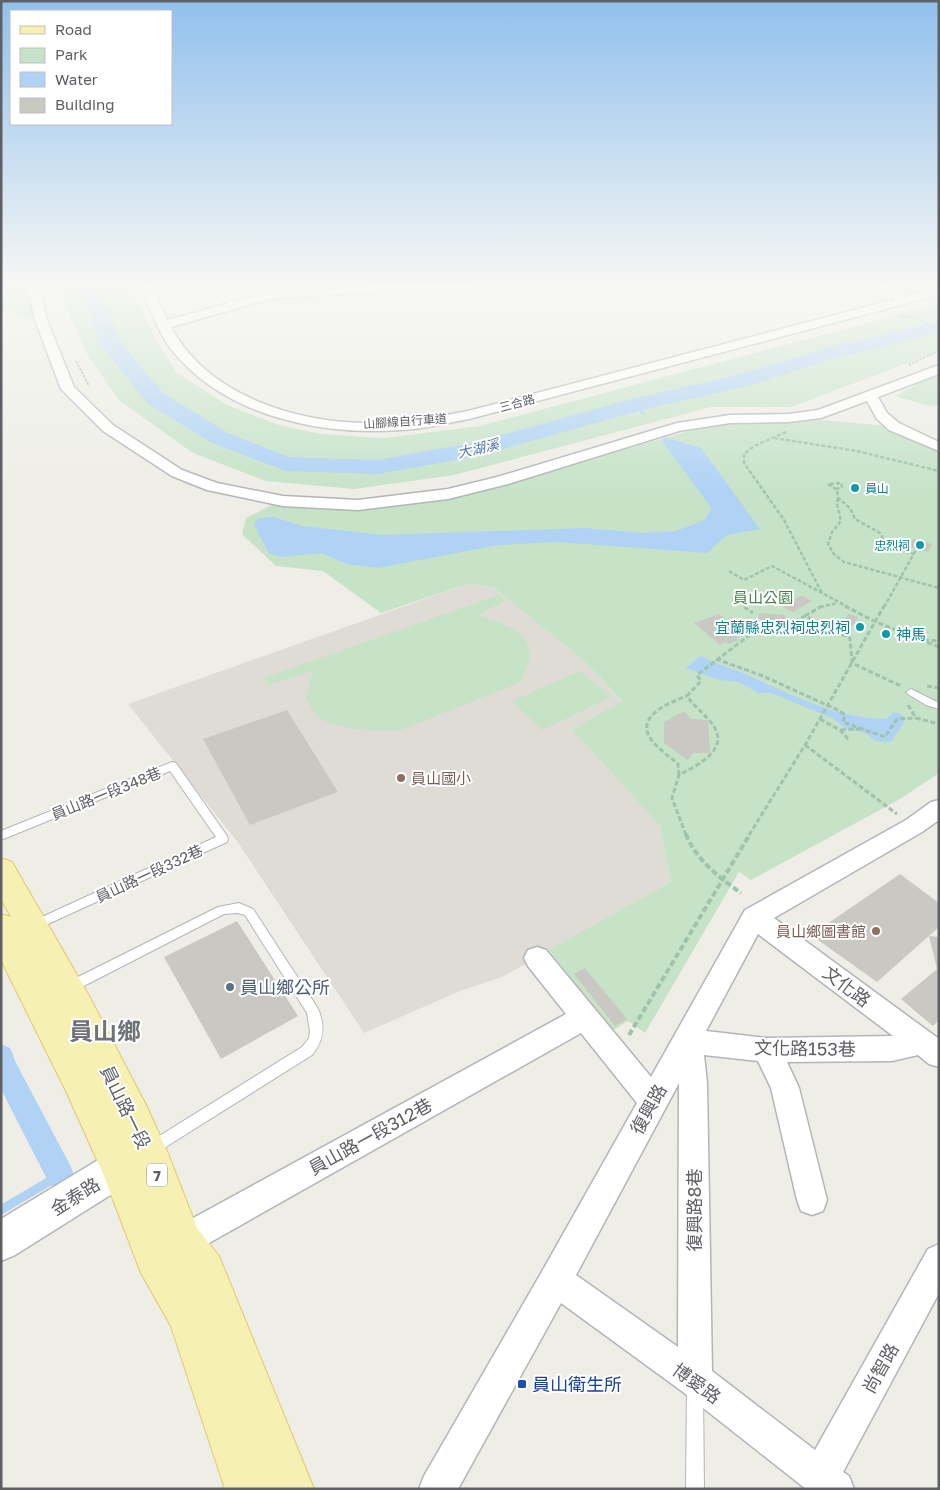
<svg xmlns="http://www.w3.org/2000/svg" width="940" height="1490" font-family="'Golos Text','Noto Sans TC',sans-serif">
<rect width="100%" height="100%" fill="#eeede6"/>
<polygon fill="#dedcd4" points="467,584 493,587 583,660 622,702 572,730 660,826 671,882 502,977 460,991 364,1033 237,841 128,704"/>
<g fill="#c6e3c8">
<path d="M1,283h23c9,11 9,23 7,37l-30,-12z"/>
<polygon points="61,283 128,283 159,345 177,373 227,405 279,425 321,434 384,438 480,426 939,304 939,351 791,407 711,407 454,475 354,489 266,481 193,453 119,400 88,356 62,296"/>
<polygon points="881,283 939,283 939,290 905,300"/>
<polygon points="939,373 939,406 929,406 895,396"/>
<polygon points="820,420 888,426 939,451 939,773 900,799 751,880 739,872 645,1033 628,1021 612,1031 549,950 671,882 660,826 572,730 622,701 583,660 493,587 467,584 381,613 323,571 276,566 242,534 246,518 274,504 331,509 363,508 485,489 689,431 741,422 790,423"/>
<path d="M499,595l6,6 -28,14c36,12 71,22 42,68l-118,47c-23,1 -67,2 -84,-15 -5,-5 -8,-12 -11,-17l7,-27 -44,14 -5,-7z"/>
<polygon points="580,671 611,697 542,730 512,701"/>
</g>
<g fill="#afd2f5">
<polygon points="664,437 701,448 760,529 727,535 707,553 557,542 498,545 378,568 346,564 322,553 281,557 269,553 254,525 258,518 274,517 302,526 383,535 584,528 643,533 676,531 704,520 712,509 662,441"/>
<path d="M700,656c16,8 28,11 43,17 47,21 92,45 143,46l8,-7 8,3 4,4 -15,23 -16,-1 -9,-8 -20,-4 -12,-10 -63,-26h-13l-19,-11 -20,-2 -33,-12z"/>
</g>
<g fill="none" stroke-linecap="round" stroke-linejoin="round">
<g stroke="#afd2f5" stroke-width="3">
<polyline points="927,283 939,289"/>
<polyline points="497,285 537,283"/>
<polyline points="636,405 644,414"/>
</g>
<polyline stroke="#afd2f5" stroke-width="9" points="1,1210 60,1175"/>
<polygon fill="#afd2f5" fill-rule="evenodd" points="1,1044 10,1048 17,1065 70,1165 74,1175 70,1185 60,1189 50,1185 1,1089"/>
<polygon fill="#afd2f5" fill-rule="evenodd" points="78,283 96,283 121,343 163,393 228,433 289,457 378,460 476,442 628,400 737,375 823,349 939,321 939,333 836,358 751,385 642,410 478,456 378,474 286,471 212,443 147,403 101,344"/>
</g>
<g fill="#cac8c3">
<polygon points="913,539 932,544 928,552 909,547"/>
<polygon points="802,595 812,601 793,612 783,607"/>
<polygon points="758,613 785,615 786,624 759,622"/>
<polygon points="719,614 745,634 736,638 739,640 729,644 726,642 720,645 694,623"/>
<polygon points="848,614 858,617 853,626 843,623"/>
<polygon points="287,710 338,792 250,825 203,739"/>
<polygon points="684,711 691,719 708,720 710,753 693,753 688,760 664,743 664,722"/>
<polygon points="900,874 939,903 939,927 877,982 811,935"/>
<polygon points="237,921 298,1016 221,1059 164,957"/>
<polygon points="929,936 939,937 939,1020 933,1026 901,999 937,969"/>
<polygon points="585,968 627,1019 615,1026 574,974"/>
</g>
<g fill="none" stroke-linecap="round" stroke-linejoin="round">
<defs>
<g id="service">
<polygon points="195,283 202,283 239,305 234,306"/>
<polygon points="346,283 352,283 351,292 346,291"/>
<polygon points="911,689 939,703 939,709 926,705 908,694 906,692"/>
<polygon points="172,762 176,763 227,836 228,839 227,842 37,929 33,931 29,929 27,926 29,923 216,837 170,771 1,840 1,831"/>
<path d="M239,903l14,6 64,98c9,18 7,33 -5,48l-159,100 -5,-2 -2,-5 2,-5 154,-96 7,-9 1,-6 -3,-19 -62,-98 -7,-2 -14,1 -150,77 -4,1 -4,-1 -2,-4 2,-4 152,-76z"/>
<polygon points="695,1381 701,1383 703,1389 704,1489 686,1489 687,1389 689,1383"/>
</g>
<g id="minor">
<polygon points="27,283 39,283 47,320 74,387 113,425 182,470 217,483 283,496 358,500 448,489 497,477 677,423 730,415 789,414 818,410 939,365 939,374 878,397 887,413 899,423 939,442 939,451 889,430 877,419 867,401 821,418 789,422 730,423 679,431 508,484 448,499 358,510 283,506 207,490 172,476 103,431 61,389 35,320"/>
<path d="M139,283h12l16,37 106,-29 161,-8h74l-6,3 -228,12 -103,29c37,70 129,97 203,96 32,-1 63,-6 94,-12l428,-112 -22,-16h14l19,13 32,-8v7l-470,124c-22,4 -45,10 -68,11 -79,6 -172,-13 -226,-76 -17,-20 -25,-47 -36,-71z"/>
<path d="M939,800v20l-17,12 -148,86 165,121v28l-10,-3 -11,-9 -26,6 -105,1 12,26 28,112 -4,11 -11,4 -11,-4 -4,-11 -26,-112 -13,-27 -54,-6 3,28 5,288 103,79 113,-201 11,-5v49l-96,179 6,4 5,13h-48l-123,-97 -122,-89 -103,186h-39l5,-13 120,-208 93,-165 -56,-70 -395,223 -11,5 -11,-5 -5,-11 5,-11 402,-220 -38,-48 -4,-8 4,-8 9,-3 9,3 105,127 94,-167 161,-90 25,-18zM758,934l135,102 -126,2 -61,-7zM679,1083l-1,264 -102,-72z"/>
</g>
<polygon id="tertiary" points="134,1141 147,1146 153,1159 147,1172 15,1255 1,1261 1,1219 121,1146"/>
<polygon id="primary" points="1,858 12,862 88,994 146,1105 167,1151 197,1228 219,1256 314,1489 225,1489 171,1326 141,1273 102,1171 65,1089 1,960 1,914 11,917 1,899"/>
</defs>
<use href="#service" stroke="#b3b5b9" stroke-width="2"/>
<use href="#minor" stroke="#b3b5b9" stroke-width="3"/>
<use href="#tertiary" stroke="#b3b5b9" stroke-width="3"/>
<use href="#primary" stroke="#e2c96c" stroke-width="2"/>
<g stroke="#9fc3ac" stroke-width="2" stroke-dasharray="3 1" stroke-linecap="butt">
<polyline points="902,316 917,318 939,330"/>
<polyline points="76,361 89,386"/>
<polyline points="910,366 910,364 939,351"/>
</g>
<g stroke="#9fc3ac" stroke-width="2.5" stroke-dasharray="4 2" stroke-linecap="butt">
<polyline points="786,432 754,446 744,454 744,463 784,520 822,593"/>
<polyline points="774,438 857,451 939,471"/>
<polyline points="828,484 837,490 838,498 850,508 855,519 880,533 884,540 899,550 914,554"/>
<polyline points="830,484 841,483 842,487 836,489"/>
<polyline points="838,498 837,504 841,521 832,532 828,544 834,554 844,562 939,588"/>
<polyline points="729,571 744,580 772,566 848,607"/>
<polyline points="750,600 757,596"/>
<polyline points="820,607 838,603"/>
<polyline points="884,607 916,550"/>
</g>
<g stroke="#9fc3ac" stroke-width="3" stroke-dasharray="5 2.5" stroke-linecap="butt">
<polyline points="845,606 876,622 939,647"/>
<polyline points="744,607 753,613"/>
<polyline points="805,616 822,606"/>
<polyline points="924,640 939,641"/>
<polyline points="716,659 763,676 840,711 845,715 843,722 885,737 897,719 916,718"/>
<polyline points="927,686 939,688"/>
<polyline points="908,705 916,718 939,724"/>
<polyline points="820,719 840,730 848,739"/>
<polyline points="841,730 860,729"/>
<polyline points="805,745 897,814"/>
<path d="M679,775l-1,-11c-8,-7 -17,-13 -24,-21 -23,-25 14,-40 33,-47"/>
<path d="M686,835l-14,-37 7,-23c21,-11 56,-28 29,-56 -7,-8 -15,-14 -21,-23l14,-15 -4,-6 58,-44 9,-4 25,-2 16,-9 45,22 2,25 49,23"/>
<polyline points="749,835 805,745 884,606"/>
</g>
<g stroke="#9fc3ac" stroke-width="4" stroke-dasharray="6 3" stroke-linecap="butt">
<path d="M686,834c9,25 34,44 55,59"/>
<polyline points="629,1035 750,834"/>
</g>
<use href="#service" fill="#fff" fill-rule="evenodd"/>
<use href="#minor" fill="#fff" fill-rule="evenodd"/>
<use href="#tertiary" fill="#fff" fill-rule="evenodd"/>
<use href="#primary" fill="#f6f0b3" fill-rule="evenodd"/>
</g>
<linearGradient id="sky" x2="0" y2="1"><stop stop-color="#91c0ed"/><stop offset="0.58" stop-color="#f7f7f4"/><stop offset="1" stop-color="#f7f7f4" stop-opacity="0"/></linearGradient>
<rect width="940" height="492" fill="url(#sky)"/>
<g fill="#0f9aa8" stroke="#fff" stroke-width="2">
<circle cx="855" cy="488" r="5"/>
<circle cx="920" cy="545" r="5"/>
<circle cx="860" cy="627" r="5"/>
<circle cx="886" cy="634" r="5"/>
</g>
<g fill="#8d6e63" stroke="#fff" stroke-width="2">
<circle cx="401" cy="778" r="5"/>
<circle cx="876" cy="931" r="5"/>
</g>
<circle fill="#5c6f8a" stroke="#fff" stroke-width="2" cx="230" cy="987" r="5"/>
<rect fill="#1a4fb4" stroke="#fff" stroke-width="2" x="517" y="1379" width="10" height="10" rx="2.5"/>
<g text-anchor="middle" dominant-baseline="central" stroke-width="4" stroke-linejoin="round" paint-order="stroke">
<g font-size="12" fill="#5e6065" stroke="#fff">
<text transform="translate(517 403) rotate(-15)">三合路</text>
<text transform="translate(405 421) rotate(-4)">山腳線自行車道</text>
</g>
<g font-size="12" fill="#0d838f" stroke="#fff" text-anchor="start">
<text x="865" y="488">員山</text>
<text x="910" y="545" text-anchor="end">忠烈祠</text>
</g>
<g font-size="14" font-style="italic" fill="#5178ae" stroke="#fff">
<text transform="translate(478 448) rotate(-13)">大湖溪</text>
</g>
<rect fill="#fff" stroke="#8e9093" stroke-width="1" x="147" y="1163.5" width="20" height="23" rx="4"/>
<g font-size="14" font-weight="bold" fill="#5e6065">
<text x="157" y="1175">7</text>
</g>
<g font-size="15" fill="#408247" stroke="#fff">
<text x="763" y="597">員山公園</text>
</g>
<g font-size="15" fill="#0d838f" stroke="#fff" text-anchor="end">
<text x="850" y="627">宜蘭縣忠烈祠忠烈祠</text>
<text x="896" y="634" text-anchor="start">神馬</text>
</g>
<g font-size="15" fill="#785e54" stroke="#fff" text-anchor="start">
<text x="411" y="778">員山國小</text>
<text x="866" y="931" text-anchor="end">員山鄉圖書館</text>
</g>
<g font-size="15" fill="#5e6065" stroke="#fff">
<text transform="translate(106 793) rotate(-22)">員山路一段348巷</text>
<text transform="translate(149 873) rotate(-25)">員山路一段332巷</text>
</g>
<g font-size="18" fill="#5e6065" stroke="#fff">
<text transform="translate(847 986) rotate(37)">文化路</text>
<text transform="translate(805 1048) rotate(1)">文化路153巷</text>
<text transform="translate(126 1107) rotate(64)">員山路一段</text>
<text transform="translate(648 1109) rotate(-61)">復興路</text>
<text transform="translate(370 1136) rotate(-29)">員山路一段312巷</text>
<text transform="translate(75 1196) rotate(-32)">金泰路</text>
<text transform="translate(694 1210) rotate(-90)">復興路8巷</text>
<text transform="translate(880 1368) rotate(-61)">尚智路</text>
<text transform="translate(697 1383) rotate(36)">博愛路</text>
</g>
<g font-size="18" fill="#4e5e75" stroke="#fff" text-anchor="start">
<text x="240" y="987">員山鄉公所</text>
</g>
<g font-size="18" fill="#164399" stroke="#fff" text-anchor="start">
<text x="532" y="1384">員山衛生所</text>
</g>
<g font-size="24" font-weight="bold" fill="#6f7276" stroke="#fff">
<text x="105" y="1030">員山鄉</text>
</g>
</g>
<rect width="940" height="1490" fill="none" stroke="#5e6065" stroke-width="5"/>
<rect x="10" y="10" width="162" height="115" fill="#ffffff" stroke="#bfbfc1"/>
<rect x="20" y="26" width="25" height="8" fill="#f6f0b3" stroke="#bfbfc1"/>
<text x="55" y="35" font-size="15" fill="#5e6065">Road</text>
<rect x="20" y="48" width="25" height="15" fill="#c6e3c8" stroke="#bfbfc1"/>
<text x="55" y="60" font-size="15" fill="#5e6065">Park</text>
<rect x="20" y="72" width="25" height="15" fill="#afd2f5" stroke="#bfbfc1"/>
<text x="55" y="85" font-size="15" fill="#5e6065">Water</text>
<rect x="20" y="98" width="25" height="15" fill="#cac8c3" stroke="#bfbfc1"/>
<text x="55" y="110" font-size="15" fill="#5e6065">Building</text>
</svg>
